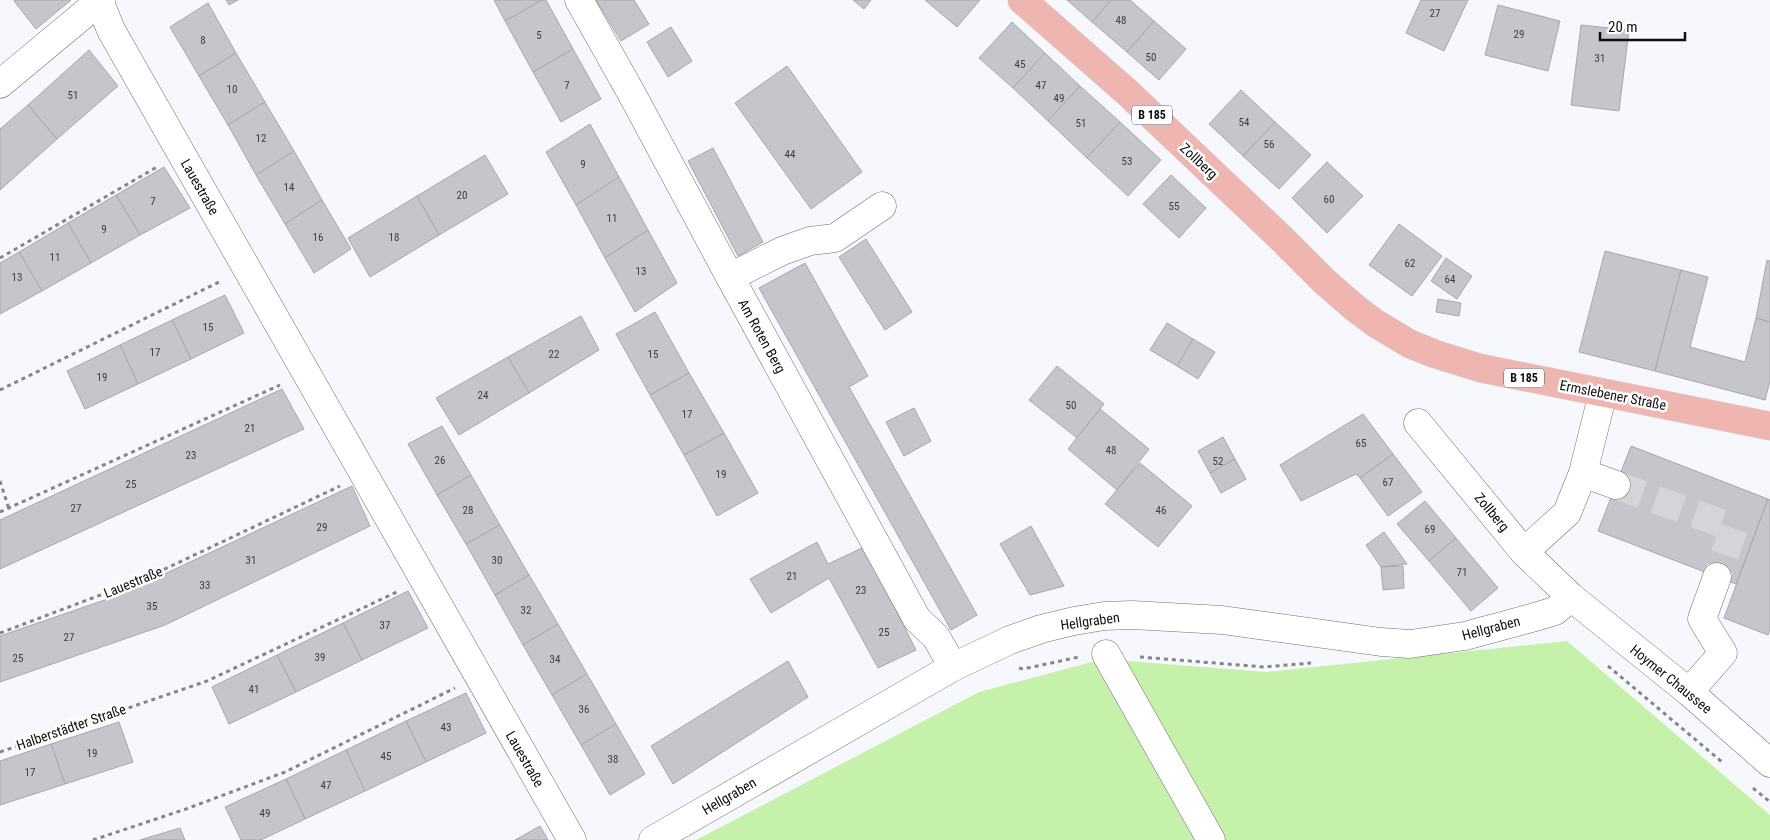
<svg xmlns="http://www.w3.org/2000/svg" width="1770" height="840" font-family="'Roboto Condensed',sans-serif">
<rect width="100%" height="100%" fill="#f7f8fd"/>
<polygon fill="#c6f1aa" points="1567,641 1770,815 1770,840 696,840 979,692 1103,659 1266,672"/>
<g fill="#c5c6cb" stroke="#a7a8ad">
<polygon points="15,0 71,0 36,29 14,1"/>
<polygon points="226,0 238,0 229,5"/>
<polygon points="494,0 542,0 505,21"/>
<polygon points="542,0 546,0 573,49 533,72 505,21"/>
<polygon points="596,0 634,0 649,24 621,41"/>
<polygon points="853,0 871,0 864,9"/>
<polygon points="925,0 980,0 957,27"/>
<polygon points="1067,0 1111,0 1092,22"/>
<polygon points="1111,0 1130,0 1154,21 1127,52 1092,22"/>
<polygon points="1421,0 1468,0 1444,51 1406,33"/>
<polygon points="208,3 236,53 199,76 170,27"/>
<polygon points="1498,5 1560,21 1548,71 1485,55"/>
<polygon points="1154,21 1186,49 1159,80 1127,52"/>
<polygon points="1012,22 1045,53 1013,88 979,58"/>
<polygon points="1581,25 1629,30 1619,111 1571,105"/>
<polygon points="671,27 692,61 668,77 647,42"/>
<polygon points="573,49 601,99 561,122 533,72"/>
<polygon points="89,50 118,86 57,139 28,105"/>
<polygon points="236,53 265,102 228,125 199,76"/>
<polygon points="1045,53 1080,86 1048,121 1013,88"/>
<polygon points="787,66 862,172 811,209 735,103"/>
<polygon points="1080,86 1120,122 1087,158 1048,121"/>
<polygon points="1241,90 1275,122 1243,156 1209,124"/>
<polygon points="265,102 294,151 256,175 228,125"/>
<polygon points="28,105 57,139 0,190 0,129"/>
<polygon points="1120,122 1161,160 1128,196 1087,158"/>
<polygon points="1275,122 1311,155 1279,189 1243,156"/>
<polygon points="590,124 619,177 576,205 546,152"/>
<polygon points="713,148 763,242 738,256 688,161"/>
<polygon points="294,151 322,200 285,224 256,175"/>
<polygon points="485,155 508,194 439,235 417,196"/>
<polygon points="1327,162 1363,196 1327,233 1292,198"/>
<polygon points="164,167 190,208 140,235 116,195"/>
<polygon points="1171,175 1206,208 1179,238 1143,204"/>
<polygon points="619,177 648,230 605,258 576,205"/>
<polygon points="116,195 140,235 91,263 68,223"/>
<polygon points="417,196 439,235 370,277 348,238"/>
<polygon points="322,200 351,249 314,273 285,224"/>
<polygon points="68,223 91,263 42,291 19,252"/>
<polygon points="1399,224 1442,256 1412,296 1369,265"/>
<polygon points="648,230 677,283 635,312 605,258"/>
<polygon points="866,239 912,312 885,330 839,257"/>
<polygon points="1605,251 1681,270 1655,371 1579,352"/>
<polygon points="19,252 42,291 0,314 0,263"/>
<polygon points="1446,258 1472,276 1457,299 1431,281"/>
<polygon points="1767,260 1770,261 1770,322 1756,318"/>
<polygon points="805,263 868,376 849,387 977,615 951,630 759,288"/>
<polygon points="1681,270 1708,277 1690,347 1745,362 1756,318 1770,322 1770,381 1765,400 1655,371"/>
<polygon points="225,295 244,333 191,359 172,320"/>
<polygon points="1438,299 1461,303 1459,316 1436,312"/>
<polygon points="655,312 689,373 650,395 616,334"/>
<polygon points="581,316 599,350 529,393 508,357"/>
<polygon points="172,320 191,359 138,384 120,345"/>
<polygon points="1167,323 1193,339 1177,366 1150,350"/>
<polygon points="1193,339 1215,352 1198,379 1177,366"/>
<polygon points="120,345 138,384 85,409 67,371"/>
<polygon points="508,357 529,393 459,435 436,398"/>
<polygon points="1057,366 1104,404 1077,438 1029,400"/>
<polygon points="689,373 724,433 684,455 650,395"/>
<polygon points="282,389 304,429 0,569 0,520"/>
<polygon points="914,408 931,441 904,456 886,422"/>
<polygon points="1100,409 1149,449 1117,490 1068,449"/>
<polygon points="1363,414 1393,454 1360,478 1356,474 1301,501 1280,465"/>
<polygon points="442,426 471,475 437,495 408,444"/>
<polygon points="724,433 758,493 717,516 684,455"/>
<polygon points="1223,437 1235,459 1210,473 1198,451"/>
<polygon points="1631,446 1768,499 1736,584 1598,531"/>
<polygon points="1393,454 1422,492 1388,516 1360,478"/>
<polygon points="1235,459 1246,479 1221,493 1210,473"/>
<polygon points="1140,463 1192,506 1158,547 1105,504"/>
<polygon points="471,475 500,525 466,544 437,495"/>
<polygon points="352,486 370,526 165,625 0,682 0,636 122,594"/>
<polygon points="1768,499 1770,500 1770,629 1768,635 1724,618"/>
<polygon points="1425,501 1456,538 1429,561 1397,524"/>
<polygon points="500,525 529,575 495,595 466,544"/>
<polygon points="1031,526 1064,586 1030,595 1000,544"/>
<polygon points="1384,532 1407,564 1381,567 1366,545"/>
<polygon points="1456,538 1498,588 1471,611 1429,561"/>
<polygon points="817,542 828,564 864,547 916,650 878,668 829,578 771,613 750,579"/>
<polygon points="1403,566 1404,588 1383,590 1381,567"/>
<polygon points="529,575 558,624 523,645 495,595"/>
<polygon points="408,591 428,628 362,660 343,623"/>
<polygon points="343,623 362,660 296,692 277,655"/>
<polygon points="558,624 587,674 552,695 523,645"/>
<polygon points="277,655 296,692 229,724 212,687"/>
<polygon points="788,661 808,697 673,784 651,746"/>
<polygon points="587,674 616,724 581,745 552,695"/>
<polygon points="466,693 486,733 426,762 406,721"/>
<polygon points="406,721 426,762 365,791 346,750"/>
<polygon points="119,722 133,762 65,784 51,744"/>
<polygon points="616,724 645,774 610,795 581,745"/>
<polygon points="51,744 65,784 0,805 0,761"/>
<polygon points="346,750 365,791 305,819 286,779"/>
<polygon points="286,779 305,819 261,840 241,840 225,807"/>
<polygon points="540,826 548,840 515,840"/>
<polygon points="180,828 185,840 140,840"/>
</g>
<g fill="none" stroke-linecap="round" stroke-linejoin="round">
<polyline stroke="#d4d5d9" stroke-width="28" stroke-dasharray="28 14" stroke-linecap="butt" points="1616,485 1734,528 1717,577"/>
<defs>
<g id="minor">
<polyline points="99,0 111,30 572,840"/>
<polyline points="579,0 634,98 730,277 917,619 936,637 953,667"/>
<polyline points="0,84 101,0"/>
<polyline points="730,277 782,251 810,241 835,238 882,206"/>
<polyline points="1418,423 1524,552 1571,597 1689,692 1770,763"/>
<polyline points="1583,473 1616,485"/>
<polyline points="1524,552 1567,513 1583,473 1603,393"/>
<polyline points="1106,654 1211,840"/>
<polyline points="1689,692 1723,653 1702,619 1717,577"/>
<polyline points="653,840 953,667 1010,640 1041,629 1074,621 1104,616 1132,615 1222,620 1381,642 1410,644 1465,636 1535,617 1555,611 1571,597"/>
</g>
<polyline id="major" points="1022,0 1128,93 1280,237 1324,281 1355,308 1375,323 1410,344 1435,354 1480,368 1770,426"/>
</defs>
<use href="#minor" stroke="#6f7074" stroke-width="29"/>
<use href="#major" stroke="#d4d4d4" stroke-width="29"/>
<g stroke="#848588" stroke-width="3" stroke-dasharray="4 4" stroke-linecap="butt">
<polyline points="0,258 157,167"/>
<polyline points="0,390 221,281"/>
<polyline points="0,481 9,509"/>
<polyline points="0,512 280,385"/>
<polyline points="0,633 148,577 340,486"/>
<polyline points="1140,657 1264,667 1311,663"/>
<polyline points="1608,666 1722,762"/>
<polyline points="1019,668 1023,669 1079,657"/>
<polyline points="0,752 207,681 399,591"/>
<polyline points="1753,788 1770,802"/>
<polyline points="93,840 186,809 285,772 455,688"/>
</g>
<use href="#minor" stroke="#fff" stroke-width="28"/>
<use href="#major" stroke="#efb5b1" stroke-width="28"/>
</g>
<g text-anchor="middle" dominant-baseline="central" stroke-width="5" stroke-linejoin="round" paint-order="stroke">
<g font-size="11" fill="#3c3d3f">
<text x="1435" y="13">27</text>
<text x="1121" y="20">48</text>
<text x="1519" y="34">29</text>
<text x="539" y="35">5</text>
<text x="203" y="40">8</text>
<text x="1151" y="57">50</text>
<text x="1600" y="58">31</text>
<text x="1020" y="64">45</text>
<text x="567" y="85">7</text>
<text x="1041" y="85">47</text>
<text x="232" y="89">10</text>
<text x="73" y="95">51</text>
<text x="1059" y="98">49</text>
<text x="1244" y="122">54</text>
<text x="1081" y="123">51</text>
<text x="261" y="138">12</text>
<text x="1269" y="144">56</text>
<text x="790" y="154">44</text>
<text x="1127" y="161">53</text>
<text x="583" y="164">9</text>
<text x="289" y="187">14</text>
<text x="462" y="195">20</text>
<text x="1329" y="199">60</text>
<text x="153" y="201">7</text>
<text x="1174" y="206">55</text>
<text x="612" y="218">11</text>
<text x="104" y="229">9</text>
<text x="318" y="237">16</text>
<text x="394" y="237">18</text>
<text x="55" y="257">11</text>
<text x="1410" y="263">62</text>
<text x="641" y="271">13</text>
<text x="17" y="277">13</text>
<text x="1450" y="279">64</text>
<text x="208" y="327">15</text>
<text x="155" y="352">17</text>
<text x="554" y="354">22</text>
<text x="653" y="354">15</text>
<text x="102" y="377">19</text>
<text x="483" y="395">24</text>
<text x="1071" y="405">50</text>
<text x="687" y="414">17</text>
<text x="250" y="428">21</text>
<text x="1361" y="443">65</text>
<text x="1111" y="450">48</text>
<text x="191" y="455">23</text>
<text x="440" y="460">26</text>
<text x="1218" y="461">52</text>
<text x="721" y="474">19</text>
<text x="1388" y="482">67</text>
<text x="131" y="484">25</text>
<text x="76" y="508">27</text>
<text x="468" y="510">28</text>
<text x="1161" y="510">46</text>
<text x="322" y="527">29</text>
<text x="1430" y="529">69</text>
<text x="251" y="560">31</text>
<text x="497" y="560">30</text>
<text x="1462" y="572">71</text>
<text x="792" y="576">21</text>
<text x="205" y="585">33</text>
<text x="861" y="590">23</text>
<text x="152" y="606">35</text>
<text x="526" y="610">32</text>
<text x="385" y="625">37</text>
<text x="884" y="632">25</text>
<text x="69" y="637">27</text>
<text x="320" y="657">39</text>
<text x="18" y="658">25</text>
<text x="555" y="659">34</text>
<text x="254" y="689">41</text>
<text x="584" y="709">36</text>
<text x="446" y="727">43</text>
<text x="92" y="753">19</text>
<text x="386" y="756">45</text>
<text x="613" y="759">38</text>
<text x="30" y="772">17</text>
<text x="326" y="785">47</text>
<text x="265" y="813">49</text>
</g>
<g fill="#fff" stroke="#565758" stroke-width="1">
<rect x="1132" y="105.5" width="40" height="19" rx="4"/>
<rect x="1504" y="368.5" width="40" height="19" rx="4"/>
</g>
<g font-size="12" font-weight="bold" fill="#0e0f10">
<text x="1152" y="115">B 185</text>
<text x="1524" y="378">B 185</text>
</g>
<g font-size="14" fill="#0e0f10" stroke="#fff">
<text transform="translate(1199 161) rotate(43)">Zollberg</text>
<text transform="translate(200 187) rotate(60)">Lauestraße</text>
<text transform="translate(762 336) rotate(61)">Am Roten Berg</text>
<text transform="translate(1613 395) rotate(11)">Ermslebener Straße</text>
<text transform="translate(1492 512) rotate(50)">Zollberg</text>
<text transform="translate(133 582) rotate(-22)">Lauestraße</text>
<text transform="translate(1090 621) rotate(-8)">Hellgraben</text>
<text transform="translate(1491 628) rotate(-15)">Hellgraben</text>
<text transform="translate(1671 679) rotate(39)">Hoymer Chaussee</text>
<text transform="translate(71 727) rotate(-19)">Halberstädter Straße</text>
<text transform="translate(525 759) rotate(60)">Lauestraße</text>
<text transform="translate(729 796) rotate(-30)">Hellgraben</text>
</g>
</g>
<path d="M1600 32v8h85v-8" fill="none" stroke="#0e0f10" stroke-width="2.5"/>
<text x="1608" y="32" font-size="15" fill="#0e0f10" stroke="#ffffff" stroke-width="4" paint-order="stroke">20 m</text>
</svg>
